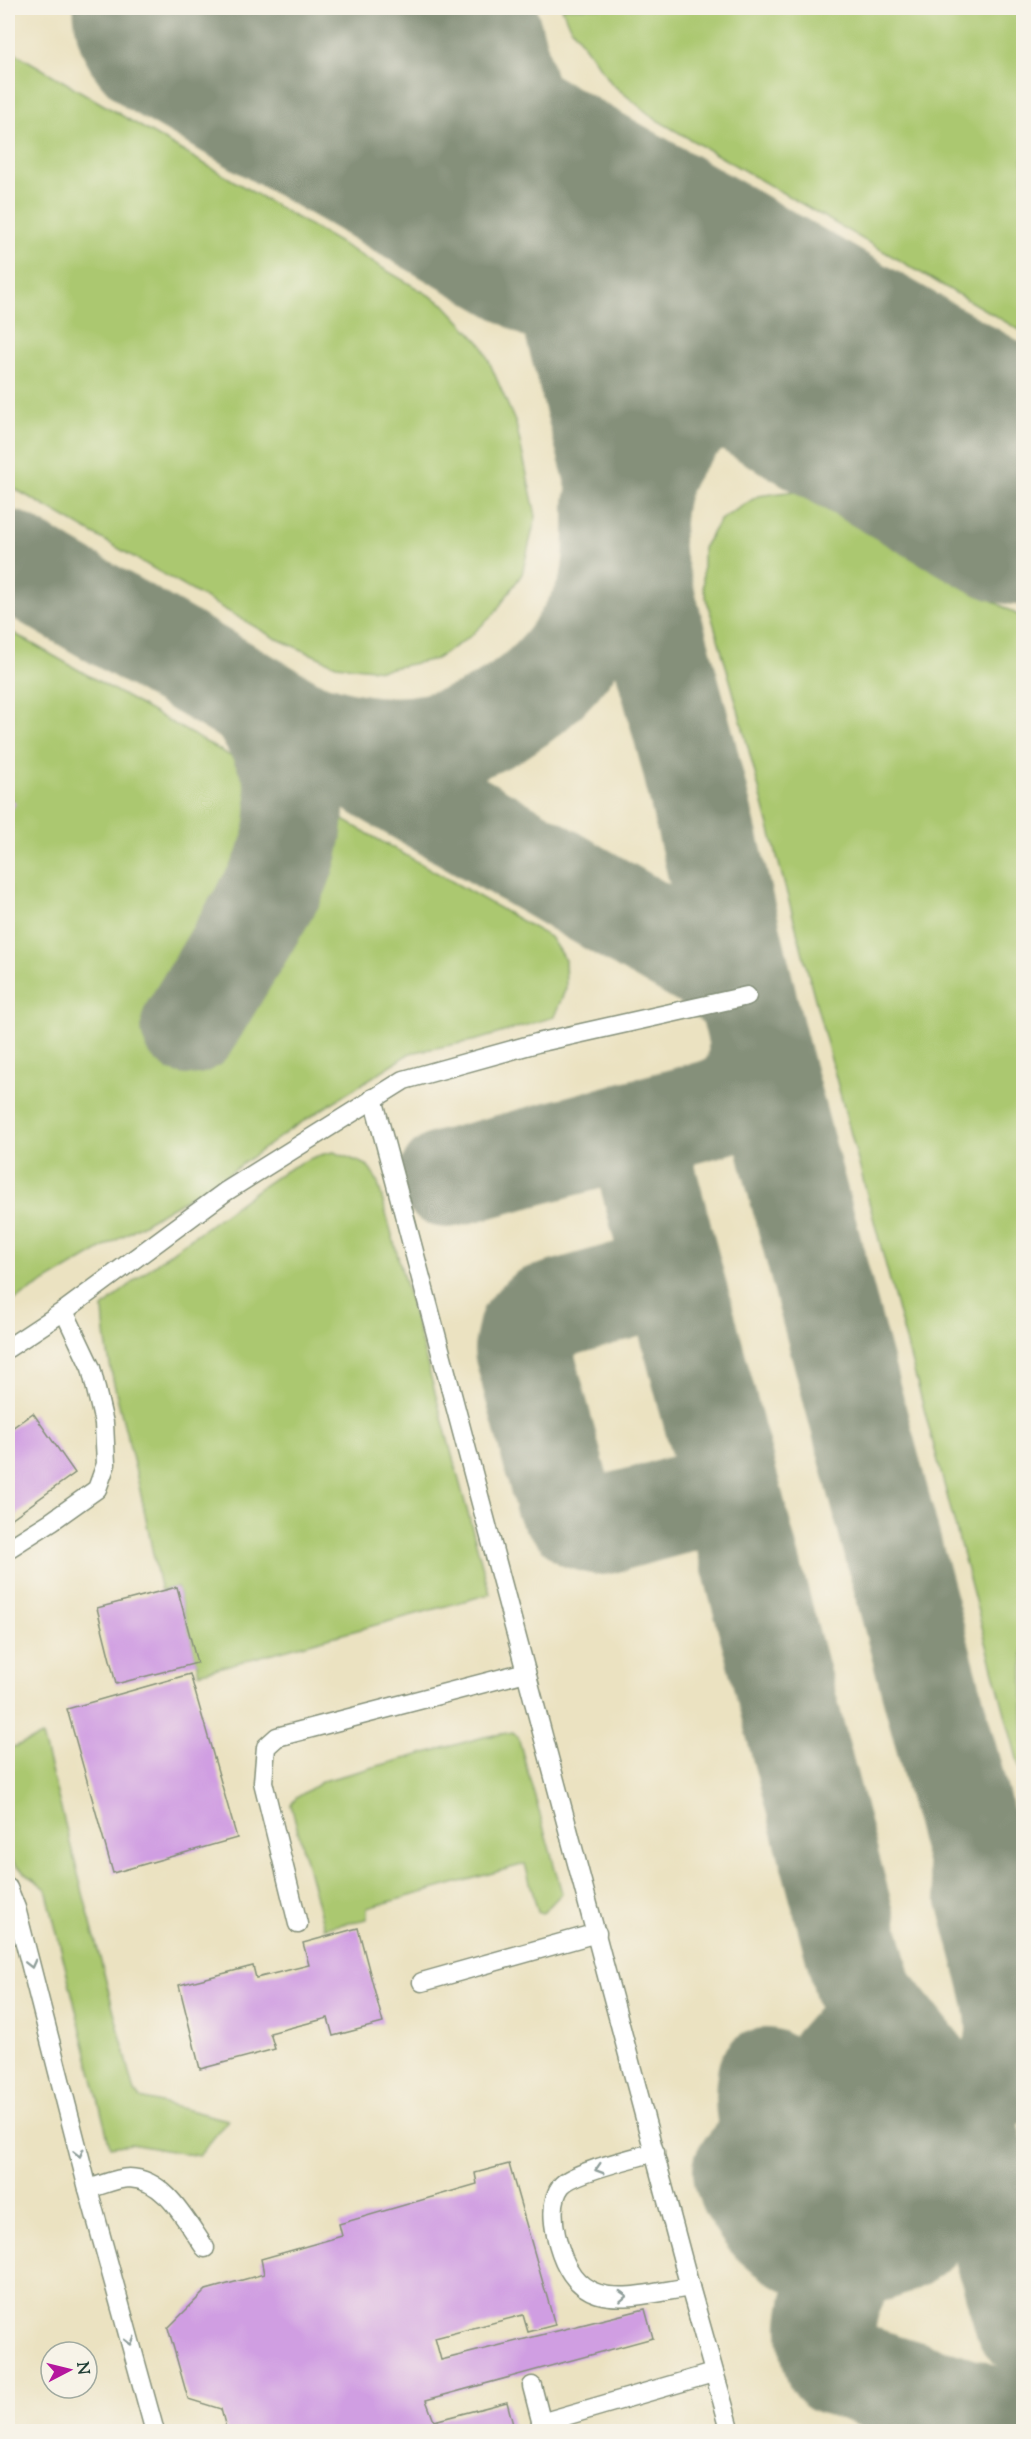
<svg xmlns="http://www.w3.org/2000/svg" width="1031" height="2439" font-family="'Sorts Mill Goudy',serif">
<rect width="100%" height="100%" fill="#f7f3e8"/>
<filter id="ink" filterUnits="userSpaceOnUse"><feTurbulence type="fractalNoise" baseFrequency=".0167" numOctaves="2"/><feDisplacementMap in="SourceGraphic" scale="12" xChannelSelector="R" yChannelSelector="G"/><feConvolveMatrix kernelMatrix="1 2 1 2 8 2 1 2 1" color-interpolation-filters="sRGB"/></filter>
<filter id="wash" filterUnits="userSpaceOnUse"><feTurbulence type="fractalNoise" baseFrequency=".008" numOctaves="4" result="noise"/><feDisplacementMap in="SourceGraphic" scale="24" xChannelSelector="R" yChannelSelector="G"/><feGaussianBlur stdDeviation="1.35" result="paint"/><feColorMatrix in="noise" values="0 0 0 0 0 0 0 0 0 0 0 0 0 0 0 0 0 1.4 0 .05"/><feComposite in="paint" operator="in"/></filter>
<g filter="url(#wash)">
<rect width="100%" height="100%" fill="#ebe2c1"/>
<g fill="#abc86f" stroke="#658252" stroke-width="1.5">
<polygon points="562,8 1023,8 1023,332 655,119 612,84 568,23"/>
<polygon points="8,49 444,304 482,345 516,424 536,516 522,574 494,614 468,638 436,659 382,670 336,665 273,637 8,485"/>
<polygon points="795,491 816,499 1023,618 1023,1781 732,687 703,587 703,548 720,520 758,496"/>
<polygon points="8,630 550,937 565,960 566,988 554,1017 477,1040 410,1053 291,1129 228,1174 8,1304"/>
<path d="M334,1152l33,13 10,15 113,414 -291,79 -22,-86 -16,4c-10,-43 -17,-87 -28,-131 -12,-50 -28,-100 -30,-152 37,-35 79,-63 120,-93 31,-22 73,-58 111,-63z"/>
<polygon points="513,1732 518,1737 562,1893 542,1914 538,1912 525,1864 367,1908 367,1919 324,1928 291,1805 296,1798 323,1781 484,1737"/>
<polygon points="42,1736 135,2092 141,2098 228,2120 199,2156 131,2144 110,2147 46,1889 15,1865 8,1854 8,1749"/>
</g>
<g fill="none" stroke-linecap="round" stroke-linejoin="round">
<g stroke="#85907a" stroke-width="98">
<polyline points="227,8 255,14 314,8"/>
<polyline points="486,8 524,143 531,201 560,277 688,753 757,1038 1002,1957 1024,1984"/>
<polyline points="438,147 493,182 530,226 548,256"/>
<path d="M634,554c2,-27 1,-57 12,-82 25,-62 101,-106 167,-99 17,2 36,14 52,20"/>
<polyline points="8,559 709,964 747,996"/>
<path d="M321,734c102,34 206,-9 262,-98 12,-18 23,-37 27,-58 4,-24 3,-49 3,-73"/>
<path d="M190,1026l86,-143c16,-33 24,-71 16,-108 -5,-23 -24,-51 -35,-71"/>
<polyline points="635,1129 866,1996 948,2099 970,2135 1024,2324"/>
<path d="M447,1179l271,-72c34,-15 40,-34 39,-69"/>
<polyline points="674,1276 542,1314 527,1330 523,1350 563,1499 582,1521 601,1526 731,1491"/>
<path d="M879,2012l-137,158c1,14 8,25 16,37 35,53 109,67 159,24 30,-26 38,-65 50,-100"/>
<path d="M766,2077c-4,21 -2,39 5,59l218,67"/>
<path d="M887,2115l96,-25c48,-32 31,-85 19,-133"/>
<path d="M904,2225c-43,7 -74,60 -77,100 -1,14 3,28 7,41l190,59"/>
</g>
<polyline stroke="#85907a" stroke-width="243" points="195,8 1024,484"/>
</g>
<g id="blocks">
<g fill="#d09ee2">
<polygon points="8,796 16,803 8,814"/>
<polygon points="33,1413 75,1473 8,1521 8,1431"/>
<polygon points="177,1587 197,1663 116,1684 97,1608"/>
<polygon points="190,1674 237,1838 113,1873 67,1709"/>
<polygon points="358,1928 383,2023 333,2036 328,2018 270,2033 275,2049 200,2069 179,1985 253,1966 256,1978 309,1965 303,1943"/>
<polygon points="509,2164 555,2325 528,2332 523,2315 435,2338 441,2360 645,2309 653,2338 426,2400 434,2421 507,2402 515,2432 227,2432 221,2409 188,2399 168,2328 206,2290 264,2274 261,2259 342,2236 339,2224 477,2184 475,2173"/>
</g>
</g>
</g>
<g filter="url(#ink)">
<use href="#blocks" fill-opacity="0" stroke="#85907a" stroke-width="1.5"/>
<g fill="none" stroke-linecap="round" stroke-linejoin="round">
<defs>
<g id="lane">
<polyline points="373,1098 690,2287 731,2432"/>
<polyline points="8,1348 64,1311 225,1192 404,1080 537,1043 747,996"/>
<polyline points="8,1549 52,1521 97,1489 106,1464 104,1423 91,1368 64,1311"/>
<polyline points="8,1888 16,1908 88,2189 155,2432"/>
<polyline points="298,1924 263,1782 266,1747 277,1737 526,1672"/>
<polyline points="422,1982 597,1933"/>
<path d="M655,2152c-20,6 -83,20 -94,34 -10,13 -8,35 -5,49 18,82 70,62 134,52"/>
<path d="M88,2189c12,-3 28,-11 41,-11 37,1 57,43 76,70"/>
<polyline points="532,2386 544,2432"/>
<polyline points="541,2423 713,2373"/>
</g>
</defs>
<use href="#lane" stroke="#85907a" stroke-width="21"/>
<use href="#lane" stroke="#fff" stroke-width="18"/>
</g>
<defs><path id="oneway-chevron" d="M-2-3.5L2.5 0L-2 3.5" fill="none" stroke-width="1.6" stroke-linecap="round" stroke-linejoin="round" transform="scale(1.5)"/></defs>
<g stroke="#8f9e9a">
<use href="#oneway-chevron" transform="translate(31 1964) rotate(76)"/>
<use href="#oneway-chevron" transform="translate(79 2153) rotate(76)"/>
<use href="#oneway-chevron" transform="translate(599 2169) rotate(163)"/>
<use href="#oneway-chevron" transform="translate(623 2296) rotate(-3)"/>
<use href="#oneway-chevron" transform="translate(130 2341) rotate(75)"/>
</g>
</g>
<rect width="1031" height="2439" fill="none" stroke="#f7f3e8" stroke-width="30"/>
<g transform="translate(69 2370) rotate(83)"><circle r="28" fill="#f7f3e8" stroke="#a1aaa0" stroke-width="1.5"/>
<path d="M0-4.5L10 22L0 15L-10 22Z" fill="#b5179e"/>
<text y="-9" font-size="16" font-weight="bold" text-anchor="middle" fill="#1f3d34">N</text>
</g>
</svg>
